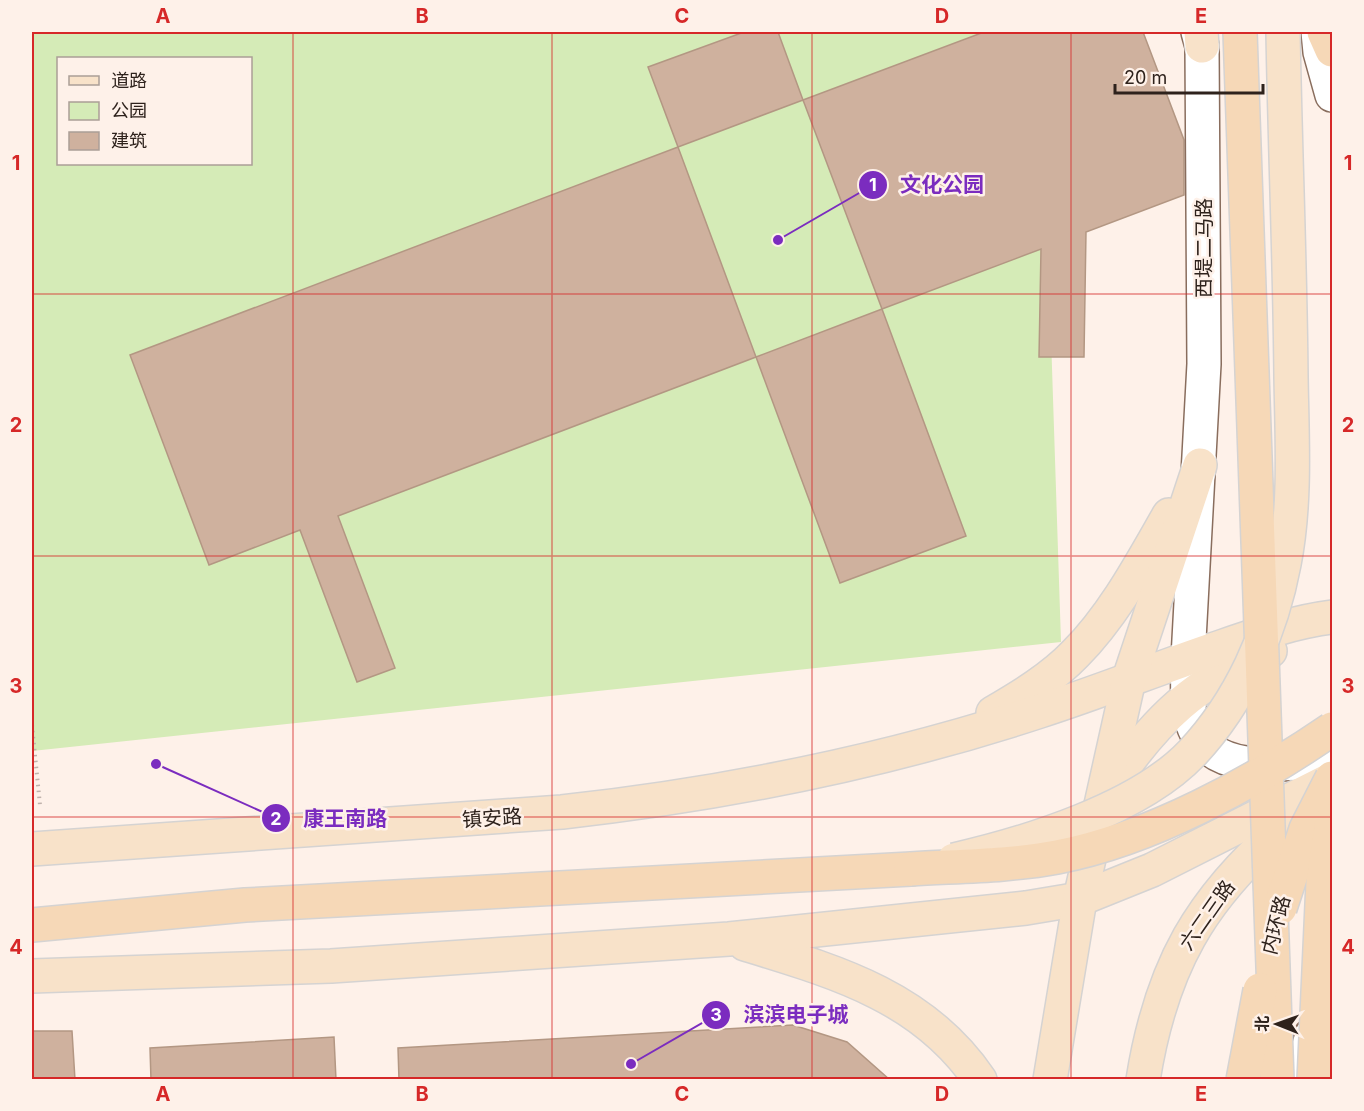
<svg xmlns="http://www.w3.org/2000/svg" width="1364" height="1111" font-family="Inter,'Noto Sans SC',sans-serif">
<rect width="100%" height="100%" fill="#fef1e9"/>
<path fill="#d5ebb7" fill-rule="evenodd" d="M32,32h1009l20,610 -1029,109zM58,58h192v106h-192z"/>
<g fill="#cfb19e" stroke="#b39783" stroke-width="1.5">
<polygon points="744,32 778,32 803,100 984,32 1143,32 1184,140 1184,195 1086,232 1084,357 1039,357 1041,249 882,309 803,100 678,147 648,67"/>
<polygon points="678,147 756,357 338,516 395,668 357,682 300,530 209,565 130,355"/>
<polygon points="882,309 966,536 840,583 756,357"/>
<polygon points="793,1025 847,1042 890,1080 399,1080 398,1048"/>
<polygon points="32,1031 72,1031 75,1080 32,1080"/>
<polygon points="334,1037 336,1080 151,1080 150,1048"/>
</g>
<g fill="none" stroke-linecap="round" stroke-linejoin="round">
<defs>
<polyline id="service" points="1294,1080 1307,1032"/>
<g id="secondary">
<path d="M1198,32l4,14 2,318 -16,294c0,21 -2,41 3,60 15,62 96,46 141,40"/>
<polyline points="1318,32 1320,52 1332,95"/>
</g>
<g id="primary">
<polyline points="1201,32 1202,46"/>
<path d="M993,713c29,-17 59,-35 82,-59 39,-39 67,-92 94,-139"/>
<path d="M1111,785c45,-66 85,-104 159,-134"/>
<path d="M32,849l530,-37c162,-18 323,-50 478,-101 59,-19 116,-42 175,-62 38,-13 77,-27 117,-32"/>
<path d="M745,944c92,28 179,53 235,136"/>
<polyline points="32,976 331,966 729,939 1026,908 1080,899 1152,870 1332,779"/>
<polyline points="1050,1080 1080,899 1129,679 1200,465"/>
<path d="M1143,1080c18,-113 57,-182 144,-256"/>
</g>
<g id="trunk">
<polyline points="1324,32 1332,50"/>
<polyline points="32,925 245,905 911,869"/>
</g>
</defs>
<use href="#service" stroke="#896d5d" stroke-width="26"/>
<use href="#secondary" stroke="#896d5d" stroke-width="36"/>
<use href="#primary" stroke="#d5d3d2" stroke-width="36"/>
<use href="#trunk" stroke="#d5d3d2" stroke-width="36"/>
<polyline stroke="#bfb2ab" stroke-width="4" stroke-dasharray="1.5 4.5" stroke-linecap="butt" points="32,725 40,805"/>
<use href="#service" stroke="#fff" stroke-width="22"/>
<use href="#secondary" stroke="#fff" stroke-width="33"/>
<use href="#primary" stroke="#f8e2c9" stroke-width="33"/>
<use href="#trunk" stroke="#f6d8b7" stroke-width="33"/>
<defs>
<path id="primary-bridge" d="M954,860c74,-17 185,-51 238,-107 48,-51 79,-120 92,-189 12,-61 8,-126 7,-187 -1,-116 -6,-230 -8,-345"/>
<g id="trunk-bridge">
<polyline points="1240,32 1277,1080"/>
<path d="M911,869c48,-3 98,-3 146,-12 94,-18 196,-74 275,-128"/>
<polyline points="1280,908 1306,829 1332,778"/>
<polyline points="1243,1080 1260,990"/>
<polyline points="1314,1080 1323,882 1332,821"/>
</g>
</defs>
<use href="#primary-bridge" stroke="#d5d3d2" stroke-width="36" stroke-linecap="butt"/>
<use href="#trunk-bridge" stroke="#d5d3d2" stroke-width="36" stroke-linecap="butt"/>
<use href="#primary-bridge" stroke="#f8e2c9" stroke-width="33"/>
<use href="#trunk-bridge" stroke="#f6d8b7" stroke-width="33"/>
</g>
<path fill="none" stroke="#d62828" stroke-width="1.5" stroke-opacity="0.55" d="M293,32v1048M552,32v1048M812,32v1048M1071,32v1048M32,294h1300M32,556h1300M32,817h1300"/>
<g text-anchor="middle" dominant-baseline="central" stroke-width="5" stroke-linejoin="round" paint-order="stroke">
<g font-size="20" fill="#2e221c" stroke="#fef1e9">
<text transform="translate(1204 248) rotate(-90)">西堤二马路</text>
<text transform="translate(492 818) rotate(-4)">镇安路</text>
<text transform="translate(1207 915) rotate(-55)">六二三路</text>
<text transform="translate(1276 925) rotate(-76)">内环路</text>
</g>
</g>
<path fill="none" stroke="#7b2cbf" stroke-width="2" d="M778 240L873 185M156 764L276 818M631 1064L716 1015"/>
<g fill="#7b2cbf" stroke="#fef1e9" stroke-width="2">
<circle cx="778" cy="240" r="6"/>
<circle cx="156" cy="764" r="6"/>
<circle cx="631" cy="1064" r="6"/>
<circle cx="873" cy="185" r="15"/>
<circle cx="276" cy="818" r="15"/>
<circle cx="716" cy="1015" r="15"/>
</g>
<g font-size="18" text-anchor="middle" font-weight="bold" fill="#fff">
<text x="873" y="191">1</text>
<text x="276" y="825">2</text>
<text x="716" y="1021">3</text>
</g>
<g font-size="21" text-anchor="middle" font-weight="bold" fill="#7b2cbf" stroke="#fef1e9" stroke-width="5" stroke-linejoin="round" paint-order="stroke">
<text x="942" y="192">文化公园</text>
<text x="345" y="826">康王南路</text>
<text x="796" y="1022">滨滨电子城</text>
</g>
<rect width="1364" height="1111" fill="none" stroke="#fef1e9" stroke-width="66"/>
<rect x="57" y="57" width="195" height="108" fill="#fef1e9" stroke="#ab9e97" stroke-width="1.5"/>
<rect x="69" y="76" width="30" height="9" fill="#f8e2c9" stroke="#ab9e97" stroke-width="1.5"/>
<text x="111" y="87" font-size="18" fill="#2e221c">道路</text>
<rect x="69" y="102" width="30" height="18" fill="#d5ebb7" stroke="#ab9e97" stroke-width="1.5"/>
<text x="111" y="117" font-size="18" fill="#2e221c">公园</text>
<rect x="69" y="132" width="30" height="18" fill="#cfb19e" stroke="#ab9e97" stroke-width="1.5"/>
<text x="111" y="147" font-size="18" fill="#2e221c">建筑</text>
<g transform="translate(1277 1024) rotate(271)" stroke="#fef1e9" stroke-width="4.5" paint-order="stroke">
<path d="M0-4.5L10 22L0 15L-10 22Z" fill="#2e221c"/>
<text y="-9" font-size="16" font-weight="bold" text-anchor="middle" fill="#2e221c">北</text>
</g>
<path d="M1115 84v9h148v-9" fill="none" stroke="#2e221c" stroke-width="3"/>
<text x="1124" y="84" font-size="18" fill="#2e221c" stroke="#fef1e9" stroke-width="4.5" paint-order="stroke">20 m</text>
<rect x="33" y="33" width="1298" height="1045" fill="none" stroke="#d62828" stroke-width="2"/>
<g font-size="20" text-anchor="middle" font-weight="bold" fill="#d62828">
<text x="163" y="23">A</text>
<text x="422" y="23">B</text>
<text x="682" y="23">C</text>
<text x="942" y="23">D</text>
<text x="1201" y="23">E</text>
<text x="16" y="170">1</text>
<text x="1348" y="170">1</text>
<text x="16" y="432">2</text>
<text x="1348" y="432">2</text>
<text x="16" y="693">3</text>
<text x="1348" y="693">3</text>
<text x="16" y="954">4</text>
<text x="1348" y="954">4</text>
<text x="163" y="1101">A</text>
<text x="422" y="1101">B</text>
<text x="682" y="1101">C</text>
<text x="942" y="1101">D</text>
<text x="1201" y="1101">E</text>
</g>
</svg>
